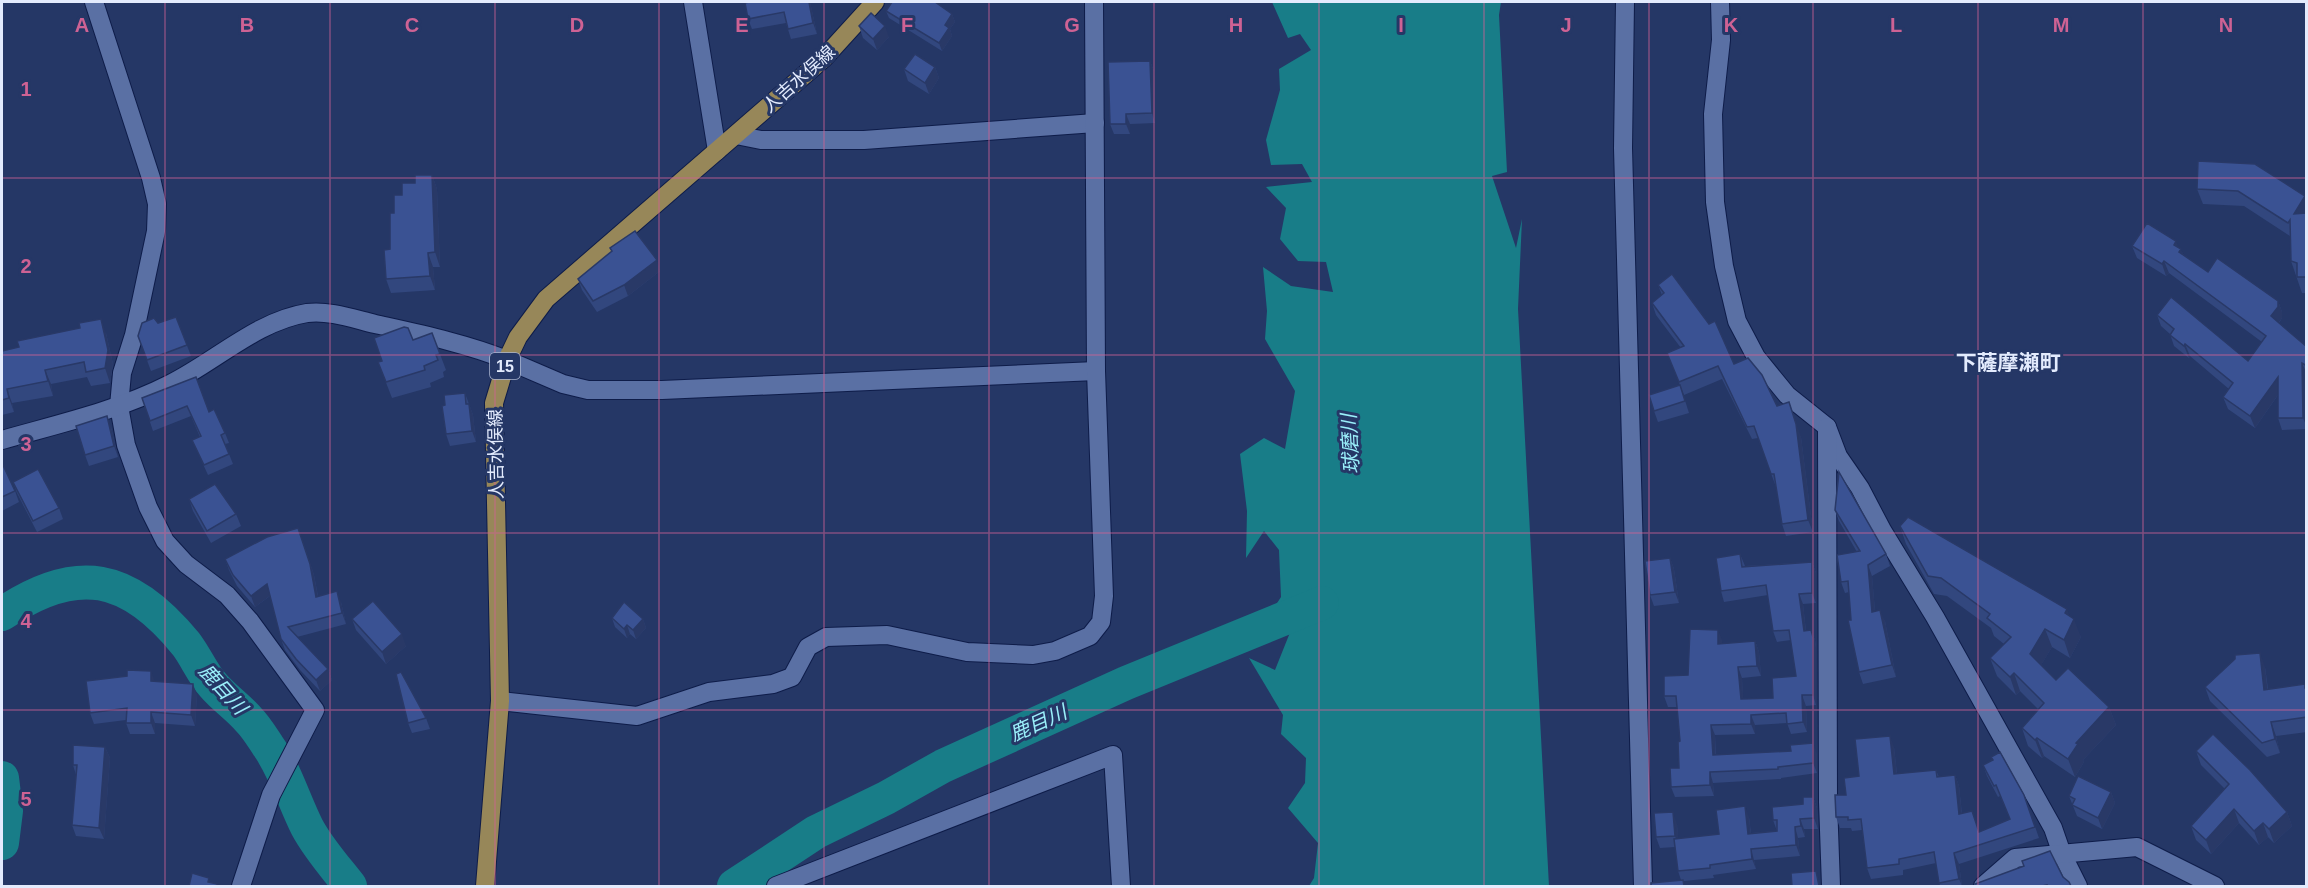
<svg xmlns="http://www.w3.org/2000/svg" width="2308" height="888" font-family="Arial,'Noto Sans JP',sans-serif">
<rect width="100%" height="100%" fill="#253766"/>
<polygon fill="#187d88" points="1272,2 1501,2 1499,15 1507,172 1492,176 1516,248 1522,219 1518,309 1549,886 1309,886 1314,878 1318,843 1288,808 1305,783 1306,758 1281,734 1283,715 1249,658 1275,670 1291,630 1270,614 1281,597 1279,550 1264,531 1246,558 1247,511 1240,454 1264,438 1285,449 1295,391 1265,339 1267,311 1263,267 1291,286 1333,292 1326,262 1298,261 1280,239 1286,208 1266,187 1312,182 1302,164 1271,165 1266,140 1280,90 1279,69 1311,50 1300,34 1288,38"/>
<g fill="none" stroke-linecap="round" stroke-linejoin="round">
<g stroke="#187d88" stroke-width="34">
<path d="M2,614c75,-51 127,-40 184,30 10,13 16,29 27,41 11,13 25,22 36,35 7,7 13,17 19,26 17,24 26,55 39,81 11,21 29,41 43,59"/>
<polyline points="2,778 6,811 2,843"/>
<polyline points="734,886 816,832 886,798 943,766 1126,683 1322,603"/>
</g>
<defs>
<g id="street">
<polyline points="94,2 151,178 157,204 156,231 134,335 122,373 119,406 126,445 148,507 165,541 186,564 227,595 250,621 315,710 271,795 241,886"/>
<polyline points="693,2 717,151"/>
<polyline points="1625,2 1623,148 1643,886"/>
<polyline points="1720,2 1721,40 1713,114 1715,202 1724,266 1737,321 1756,357 1787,395 1827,427 1838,456 1860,488 1882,530 1935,617 2053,828 2062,854 2078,886"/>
<polyline points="736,135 761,140 864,140 1095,123"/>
<polyline points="507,360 563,384 588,390 662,390 1096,371"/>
<polyline points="500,701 637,716 709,692 773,684 792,677 808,647 826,637 887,635 967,652 1033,655 1055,651 1090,636 1101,622 1104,596 1096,371 1094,2"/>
<polyline points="776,886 1113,755 1121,886"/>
<polyline points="1983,886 2015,858 2137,847 2215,886"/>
</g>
<g id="secondary">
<polyline points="1827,427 1828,802 1831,886"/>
<path d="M2,440c56,-16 115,-29 168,-56 46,-23 87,-63 137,-71 22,-3 47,6 68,11 45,10 89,19 132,36"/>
</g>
<polyline id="primary" points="485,886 500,701 494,403 507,360 518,337 546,299 824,58 875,2"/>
</defs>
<use href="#street" stroke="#0e1c49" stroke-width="20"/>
<use href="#secondary" stroke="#0e1c49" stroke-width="20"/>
<use href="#primary" stroke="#0e1c49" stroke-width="20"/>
<use href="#street" stroke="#5a70a4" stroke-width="18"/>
<use href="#secondary" stroke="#5a70a4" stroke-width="18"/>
<use href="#primary" stroke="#978759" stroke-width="18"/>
</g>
<g fill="#32477e">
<polygon points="810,2 817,34 791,39 786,23 752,29 748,19"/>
<polygon points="886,11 952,14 955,22 950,29 952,36 942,51 889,18"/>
<polygon points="859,26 889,37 877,50 863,38"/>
<polygon points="1150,61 1154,71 1155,123 1130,124 1130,134 1114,134 1110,124"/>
<polygon points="935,67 939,78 929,94 908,81 904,69"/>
<polygon points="2198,161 2305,196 2307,200 2307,293 2302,293 2291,261 2290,236 2244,206 2203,204 2197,189"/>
<polygon points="432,175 437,189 440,267 433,267 435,290 391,293 386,279 394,213 402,195 415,183"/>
<polygon points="2132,246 2179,248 2184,255 2208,272 2278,301 2282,312 2282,318 2279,323 2307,347 2307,429 2282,430 2278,418 2278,395 2255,428 2228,409 2223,397 2229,389 2190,356 2189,358 2174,346 2170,334 2161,326 2157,315 2248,361 2262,342 2169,273 2166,276 2137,258"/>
<polygon points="610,248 660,271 628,296 597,312 582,290 578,279 612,252"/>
<polygon points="1658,285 1734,364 1777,406 1801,437 1813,532 1786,536 1782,524 1776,487 1758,438 1752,439 1722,379 1684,395 1667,353 1681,348 1656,315 1652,303 1662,295"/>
<polygon points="176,317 191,356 151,371 138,336 158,323"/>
<polygon points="106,333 113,364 110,383 91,386 87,377 51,384 53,396 12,403 14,412 2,415 2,351"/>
<polygon points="432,333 446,370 443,372 444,377 430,383 431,387 392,398 378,362 382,361 413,340"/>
<polygon points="196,377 209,412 225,433 229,443 225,444 233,464 208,475 192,440 200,437 191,416 153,431 142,398"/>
<polygon points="1680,385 1689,413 1658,422 1654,411"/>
<polygon points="465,393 473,415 476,442 450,446 446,434 445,405"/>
<polygon points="111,427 118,457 89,466 85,455"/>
<polygon points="2,463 15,491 19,502 2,511"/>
<polygon points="13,482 59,508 63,519 37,532 17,493"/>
<polygon points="189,499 236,514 241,526 211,543 193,511"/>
<polygon points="1835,510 1886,554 1890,566 1872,576 1875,611 1885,621 1896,677 1863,684 1859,672 1849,592 1845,593 1841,582 1857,552 1839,521"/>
<polygon points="1900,526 2069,616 2081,637 2070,658 2052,647 2041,665 2056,680 2109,707 2116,725 2083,760 2084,762 2075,777 2044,756 2042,758 2028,746 2022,728 2038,709 2020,691 2016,695 1997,676 1990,658 2004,644 1994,636 1991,628 1947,596 1934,594 1906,544"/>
<polygon points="302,539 314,575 318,596 341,602 346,624 297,637 328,669 332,680 320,691 300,670 285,650 281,639 270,596 255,607 237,586 229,570 225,559"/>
<polygon points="1740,554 1745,566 1812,562 1816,573 1816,603 1803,604 1806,631 1811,630 1815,640 1816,648 1816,705 1806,706 1807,732 1791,734 1787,723 1755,725 1755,734 1715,735 1716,754 1817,754 1817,773 1781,778 1781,779 1713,783 1714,796 1675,797 1671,787 1679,768 1680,741 1677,707 1668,707 1664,696 1688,675 1722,640 1722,644 1755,641 1759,652 1761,676 1742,678 1743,699 1773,698 1796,676 1791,640 1777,642 1773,631 1768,595 1724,602 1721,591"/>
<polygon points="1670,558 1674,569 1679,603 1654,606 1650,595"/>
<polygon points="612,618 643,619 646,628 636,639 630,634 627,638 615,627"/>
<polygon points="352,619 406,646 386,664 356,630"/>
<polygon points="2265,667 2268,689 2305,684 2307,688 2307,732 2276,736 2280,753 2267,757 2210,701 2205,687"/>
<polygon points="155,681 197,695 195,726 155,723 155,734 130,734 126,723 126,720 94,724 90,713"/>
<polygon points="426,718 430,729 412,733 408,723"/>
<polygon points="105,747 110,758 104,839 76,836 72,825 76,775 73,765"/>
<polygon points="1894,747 1897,774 1936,770 1939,777 1955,775 1959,786 1962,814 1979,832 2010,819 2000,796 1998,797 1987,776 1983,765 1992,760 1991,757 2024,795 2039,838 1959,864 1962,886 1940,886 1936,863 1903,870 1903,875 1871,879 1867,868 1862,830 1852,831 1851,828 1840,828 1836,817 1859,776"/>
<polygon points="2196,751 2287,812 2292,826 2274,843 2268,837 2259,845 2239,823 2211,854 2196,840 2191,826 2225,789 2201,765"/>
<polygon points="2111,792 2115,803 2102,829 2077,816 2069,796"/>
<polygon points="1813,797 1817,808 1818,829 1804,829 1805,837 1798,838 1800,856 1754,860 1756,869 1713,875 1714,878 1684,881 1681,880 1678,871 1675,847 1660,848 1656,837 1677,824 1678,839 1719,834 1749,817 1751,833 1777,831 1773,820 1803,804"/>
</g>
<g fill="#293967">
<polygon points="809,2 810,2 817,34 813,23"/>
<polygon points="952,14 955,22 950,29 952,36 942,51 939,43 945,25"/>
<polygon points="885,26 889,37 877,50 873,39"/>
<polygon points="1150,61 1154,71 1155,123 1152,113"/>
<polygon points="935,67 939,78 929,94 925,83"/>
<polygon points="1126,114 1130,124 1130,134 1126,124"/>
<polygon points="432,175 437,189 440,267 435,252"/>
<polygon points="2305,196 2307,200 2307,219 2294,214"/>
<polygon points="2176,241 2180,251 2181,249 2186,261 2174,245"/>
<polygon points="428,253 433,267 435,290 430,276"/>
<polygon points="657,260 660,271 628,296 624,285"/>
<polygon points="2164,261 2169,273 2166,276 2162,264"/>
<polygon points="2278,301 2282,312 2282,318 2275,328 2271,316"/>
<polygon points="101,319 106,333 113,364 110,383 105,368"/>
<polygon points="2185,344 2190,356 2189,358 2184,346"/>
<polygon points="2302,363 2307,374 2307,427 2303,418"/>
<polygon points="45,370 51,384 53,396 48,381"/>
<polygon points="2278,377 2282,389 2255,428 2250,416"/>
<polygon points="7,389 12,403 14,412 9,398"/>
<polygon points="1789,402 1801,437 1813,532 1808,520"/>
<polygon points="469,404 473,415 476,442 472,431"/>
<polygon points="107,416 111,427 118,457 114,446"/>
<polygon points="298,528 314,575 320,608 316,597"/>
<polygon points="1670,558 1674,569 1679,603 1675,592"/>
<polygon points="1812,562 1816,573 1816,603 1812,593"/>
<polygon points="1868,565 1872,576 1876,623 1872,612"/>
<polygon points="267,584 271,595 255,607 251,596"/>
<polygon points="337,591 341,602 346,624 342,613"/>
<polygon points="1799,594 1803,604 1807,641 1804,631"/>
<polygon points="2067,609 2072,623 2074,619 2081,637 2070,658 2064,640 2065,613"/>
<polygon points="1880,610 1885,621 1896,677 1892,665"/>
<polygon points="643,619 646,628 636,639 633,630"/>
<polygon points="627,625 630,634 627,638 624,629"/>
<polygon points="2045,629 2052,647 2037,672 2030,654"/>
<polygon points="1718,630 1722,640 1722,655 1718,644"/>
<polygon points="1811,630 1815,640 1816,648 1816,705 1813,695"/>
<polygon points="402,634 406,646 386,664 382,652"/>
<polygon points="1755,641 1759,652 1761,676 1757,666"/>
<polygon points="2260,653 2265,667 2269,703 2264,690"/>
<polygon points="1738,667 1742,678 1744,709 1741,699"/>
<polygon points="328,669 332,680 320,691 316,680"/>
<polygon points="151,671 155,682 151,681"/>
<polygon points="2014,673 2020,691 2016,695 2010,677"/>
<polygon points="193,684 197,695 195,726 191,715"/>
<polygon points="1802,695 1806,706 1807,732 1803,722"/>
<polygon points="2109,707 2116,725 2083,760 2084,762 2075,777 2068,759 2076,743"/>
<polygon points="151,712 155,723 155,734 151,723"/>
<polygon points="1751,715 1755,725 1755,734 1751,724"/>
<polygon points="2271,722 2276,736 2280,753 2275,739"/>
<polygon points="1711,725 1715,735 1716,765 1713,755"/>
<polygon points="1890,736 1894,747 1898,785 1894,774"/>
<polygon points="2037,738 2044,756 2042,758 2035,740"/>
<polygon points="1813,743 1817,754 1817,773 1813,763"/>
<polygon points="105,747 110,758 104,839 99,828"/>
<polygon points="1710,772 1713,783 1714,796 1710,785"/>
<polygon points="1955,775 1959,786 1963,826 1959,814"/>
<polygon points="2111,792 2115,803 2102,829 2098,818"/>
<polygon points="1813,797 1817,808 1818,829 1814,818"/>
<polygon points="1745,806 1749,817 1752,844 1748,834"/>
<polygon points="2234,809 2239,823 2211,854 2206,840"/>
<polygon points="1673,812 1677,824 1679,847 1675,836"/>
<polygon points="2287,812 2292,826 2274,843 2269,829"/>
<polygon points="1800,819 1804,829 1805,837 1801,826"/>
<polygon points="2263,823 2268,837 2259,845 2254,831"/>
<polygon points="1795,827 1798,838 1800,856 1796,845"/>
<polygon points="1751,849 1754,860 1756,869 1752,859"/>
<polygon points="1954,853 1959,864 1962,886 1959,879"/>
</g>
<g fill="#3a5293" stroke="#293967" stroke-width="1.5">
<polygon points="749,2 809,2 813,23 788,29 784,12 748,19 745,3"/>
<polygon points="892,2 935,2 952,14 945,25 949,28 939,43 886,11"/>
<polygon points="871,13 885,26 873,39 859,26"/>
<polygon points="915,54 935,67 925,83 904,69"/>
<polygon points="1150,61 1152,113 1126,114 1126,124 1110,124 1108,62"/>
<polygon points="2198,161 2255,164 2305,196 2294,214 2307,213 2307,277 2297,277 2297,263 2291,261 2290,220 2288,223 2238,191 2197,189"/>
<polygon points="415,175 432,175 435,252 428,253 430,276 386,279 384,250 390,249 390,213 394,213 394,195 402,195 402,183 415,183"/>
<polygon points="2147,223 2176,241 2174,245 2181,249 2179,252 2208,272 2217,258 2278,301 2278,307 2271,316 2307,347 2307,366 2302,363 2303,418 2278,418 2278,377 2250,416 2223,397 2233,383 2185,344 2184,346 2170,335 2174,329 2157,315 2171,297 2248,361 2266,336 2164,261 2162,264 2132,246"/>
<polygon points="635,231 657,260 624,285 593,301 578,279 612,251 610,248"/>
<polygon points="1672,274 1709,324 1715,321 1734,364 1748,358 1762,375 1777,406 1789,402 1796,424 1808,520 1782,524 1774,474 1771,474 1754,426 1747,427 1718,366 1679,382 1667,353 1684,346 1652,303 1664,293 1658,285"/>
<polygon points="176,317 187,345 147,360 138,336 142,323 154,318 158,323"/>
<polygon points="101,319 108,350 105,368 86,372 84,362 45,370 48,381 7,389 9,398 2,400 2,351 19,347 17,341 80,328 79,323"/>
<polygon points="404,327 408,328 413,340 432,333 440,354 436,355 438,360 424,366 425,370 386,382 378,362 382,361 374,338"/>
<polygon points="196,377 209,412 214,409 225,433 221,435 229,454 204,465 192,440 201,436 187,406 150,421 142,398"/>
<polygon points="1680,385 1685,401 1654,411 1649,395"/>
<polygon points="465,393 466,404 469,404 472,431 446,434 442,406 445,405 444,395"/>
<polygon points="107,416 114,446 85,455 76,426"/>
<polygon points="2,463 15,491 2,497"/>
<polygon points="38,469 59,508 33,521 13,482"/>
<polygon points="1839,472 1886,554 1868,565 1872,612 1880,610 1892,665 1859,672 1848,620 1851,620 1848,581 1841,582 1837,555 1860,551 1835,510"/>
<polygon points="215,484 236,514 207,531 189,499"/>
<polygon points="1908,517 2067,609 2065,613 2074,619 2064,640 2045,629 2030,654 2056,680 2068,668 2109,707 2076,743 2078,744 2068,759 2037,738 2035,740 2022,728 2044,703 2014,673 2010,677 1990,658 2011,637 1987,618 1990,614 1941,578 1928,576 1900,526"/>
<polygon points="298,528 310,564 316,597 337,591 342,613 288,627 328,669 316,680 296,659 281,639 267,584 251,596 233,575 225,559 267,537"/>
<polygon points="1740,554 1742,567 1812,562 1812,593 1799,594 1804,631 1811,630 1813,637 1813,695 1802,695 1803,722 1787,724 1786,713 1751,715 1751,724 1711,725 1713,755 1791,751 1790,745 1813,743 1813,763 1778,767 1778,769 1710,772 1710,785 1671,787 1670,768 1679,768 1678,742 1680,741 1676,696 1664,696 1664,676 1688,675 1690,629 1718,630 1718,644 1755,641 1757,666 1738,667 1741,699 1773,698 1772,678 1796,676 1789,630 1773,631 1766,585 1721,591 1716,558"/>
<polygon points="1670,558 1675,592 1650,595 1645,561"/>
<polygon points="373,601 402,634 382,652 352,619"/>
<polygon points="624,602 643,619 633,630 627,625 624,629 612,618"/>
<polygon points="2260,653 2264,690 2305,684 2305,688 2307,688 2307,717 2271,722 2275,739 2262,743 2205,687 2235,659 2235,655"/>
<polygon points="127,670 151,671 151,681 193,684 191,715 151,712 151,723 126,723 127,708 90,713 86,681 127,676"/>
<polygon points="401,672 426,718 408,723 396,674"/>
<polygon points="2213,734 2250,770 2287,812 2269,829 2263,823 2254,831 2234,809 2206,840 2191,826 2229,784 2196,751"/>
<polygon points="1890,736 1894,774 1936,770 1937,777 1955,775 1959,814 1972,811 1979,832 2010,819 1996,785 1994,786 1983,765 1993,760 1991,757 2000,752 2024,795 2035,827 1954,853 1959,879 1939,883 1934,852 1899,859 1899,864 1867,868 1861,819 1848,820 1848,817 1836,817 1835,795 1846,795 1844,778 1859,776 1855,739"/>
<polygon points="73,745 105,747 99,828 72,825 77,765 73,765"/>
<polygon points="2078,776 2111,792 2098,818 2072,805 2075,799 2069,796"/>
<polygon points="1803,797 1813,797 1814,818 1800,819 1801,826 1795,827 1796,845 1751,849 1752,859 1710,865 1710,868 1678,871 1674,839 1719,834 1716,810 1745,806 1748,834 1777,831 1777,820 1773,820 1772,807 1803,804"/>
<polygon points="1673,812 1675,836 1656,837 1654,813"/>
<polygon points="2050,851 2063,877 2069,882 2071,886 2047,886 2047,885 2042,886 1975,886 1975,884 2024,866 2022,861"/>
<polygon points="1816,871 1819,886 1792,886 1791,873"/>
<polygon points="192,873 209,878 208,882 217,884 217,886 189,886"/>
<polygon points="1683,880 1684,886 1651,886 1651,883"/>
</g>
<path fill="none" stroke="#ce6294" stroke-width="1.5" stroke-opacity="0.55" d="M165,2v884M330,2v884M495,2v884M659,2v884M824,2v884M989,2v884M1154,2v884M1319,2v884M1484,2v884M1649,2v884M1813,2v884M1978,2v884M2143,2v884M2,178h2304M2,355h2304M2,533h2304M2,710h2304"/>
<g text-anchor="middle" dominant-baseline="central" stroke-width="6" stroke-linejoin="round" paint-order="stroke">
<rect fill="#253766" stroke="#aab5d0" stroke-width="1.5" x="490" y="353" width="30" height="26" rx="4.5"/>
<g font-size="16" font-weight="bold" fill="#e3ebfd">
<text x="505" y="366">15</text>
</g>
<g font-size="18" fill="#e3ebfd" stroke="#253766">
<text transform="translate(799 79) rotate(-42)">人吉水俣線</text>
<text transform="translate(496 454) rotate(-91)">人吉水俣線</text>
</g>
<g font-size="20" font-style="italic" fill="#9aeffa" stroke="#253766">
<text transform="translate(1350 444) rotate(-93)">球磨川</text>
<text transform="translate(223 689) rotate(48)">鹿目川</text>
<text transform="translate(1038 723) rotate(-24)">鹿目川</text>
</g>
<g font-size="21" font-weight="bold" fill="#e3ebfd" stroke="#253766">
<text x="2008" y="362">下薩摩瀬町</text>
</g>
</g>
<g font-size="20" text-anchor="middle" font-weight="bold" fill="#ce6294" stroke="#253766" stroke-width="6" stroke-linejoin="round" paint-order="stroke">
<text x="82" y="32">A</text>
<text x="247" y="32">B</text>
<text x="412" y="32">C</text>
<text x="577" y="32">D</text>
<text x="742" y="32">E</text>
<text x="907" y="32">F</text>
<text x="1072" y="32">G</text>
<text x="1236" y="32">H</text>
<text x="1401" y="32">I</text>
<text x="1566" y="32">J</text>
<text x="1731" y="32">K</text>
<text x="1896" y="32">L</text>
<text x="2061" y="32">M</text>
<text x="2226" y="32">N</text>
<text x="26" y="96">1</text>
<text x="26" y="273">2</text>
<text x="26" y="451">3</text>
<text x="26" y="628">4</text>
<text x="26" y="806">5</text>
</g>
<rect width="2308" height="888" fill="none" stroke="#e3ebfd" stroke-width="6"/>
</svg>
